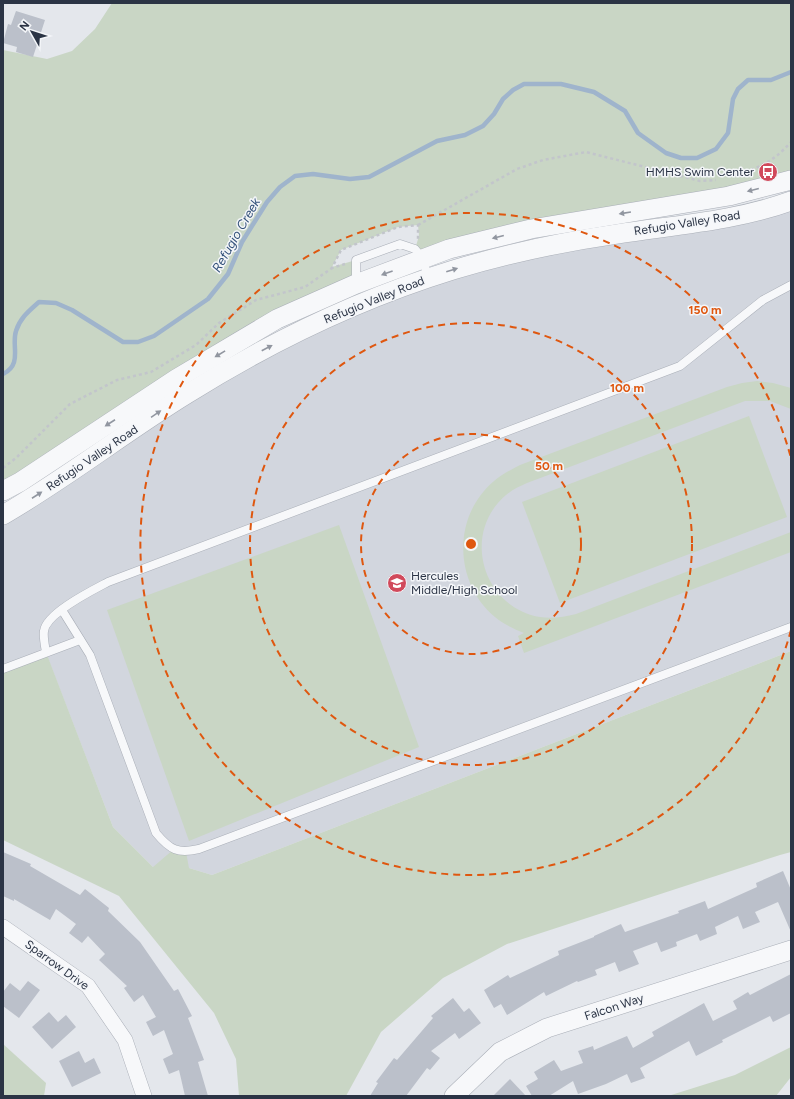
<svg xmlns="http://www.w3.org/2000/svg" width="794" height="1099" font-family="Figtree,sans-serif">
<rect width="100%" height="100%" fill="#e4e7ec"/>
<polygon fill="#d2d6de" points="791,201 791,651 212,875 189,868 153,867 113,827 46,653 3,669 3,515 186,394 428,278"/>
<g fill="#c9d6c5">
<polygon points="112,3 791,3 791,180 423,259 415,249 419,236 418,225 398,227 341,250 332,267 356,260 356,284 277,319 3,491 3,50 47,59 72,51 95,29"/>
<path d="M757,381l16,2 18,5v21l-21,-8h-25l-218,82c-7,3 -15,7 -21,12 -45,38 -24,112 34,122 12,2 24,0 36,-3l215,-82v20l-267,101 -6,-17 6,-3c-10,-4 -21,-9 -29,-16 -37,-30 -43,-89 -11,-126 10,-12 22,-19 36,-26l207,-78 15,-4z"/>
<polygon points="749,416 787,517 560,603 522,502"/>
<polygon points="339,525 419,747 189,841 107,610"/>
<polygon points="791,651 791,852 780,855 507,944 443,978 381,1032 346,1096 239,1096 236,1059 214,1013 119,896 3,840 3,669 46,652 113,827 153,867 174,849 186,852 189,868 212,875"/>
<polygon points="3,1044 46,1083 44,1096 3,1096"/>
<polygon points="791,1047 791,1077 776,1096 668,1096 735,1075"/>
</g>
<g fill="none" stroke-linecap="round" stroke-linejoin="round">
<path stroke="#9fb4cc" stroke-width="4.5" d="M3,374c20,-10 8,-28 13,-43 4,-13 13,-20 23,-29l17,1 16,7 51,32h15l16,-6 54,-37 20,-25 14,-32 25,-40 13,-15 15,-11 18,-2 37,5 19,-2 68,-36 28,-6 18,-9 11,-12 9,-15 10,-9 11,-6h37l33,8 31,19 13,22 28,20 15,5h16l19,-9 12,-16 5,-34 5,-10 10,-9h23l20,-8"/>
</g>
<g fill="#bbc0ca">
<polygon points="16,11 45,20 33,57 16,52 17,47 3,43 8,24 11,25"/>
<polygon points="3,852 31,864 30,866 80,895 85,889 109,908 108,911 140,942 174,991 178,989 192,1016 188,1018 204,1060 198,1062 208,1096 185,1096 179,1070 169,1074 163,1059 173,1054 164,1030 153,1036 146,1022 156,1017 143,995 134,1002 124,988 127,986 99,960 105,954 88,936 82,943 69,933 76,924 56,909 50,920 14,899 14,901 3,896"/>
<polygon points="783,871 791,890 791,932 778,902 755,912 760,922 743,929 738,916 715,927 717,934 700,941 697,934 676,942 677,946 661,952 657,942 633,951 639,964 619,972 615,962 595,970 597,975 578,982 577,981 546,996 544,992 507,1015 501,1004 494,1008 484,990 508,975 510,978 559,955 558,951 594,937 594,936 621,924 625,932 679,913 678,911 705,901 708,909 757,887 756,883"/>
<polygon points="791,974 791,1013 773,1022 770,1016 722,1040 723,1042 696,1056 689,1041 640,1068 645,1078 631,1083 627,1074 606,1084 578,1094 573,1081 549,1096 532,1096 526,1086 538,1079 534,1072 554,1060 561,1071 583,1063 578,1051 593,1046 594,1050 627,1036 633,1048 654,1036 652,1032 704,1003 713,1021 737,1009 733,1001 748,992 750,995"/>
<polygon points="28,981 40,990 19,1018 3,1006 3,992 10,983 20,991"/>
<polygon points="453,998 464,1012 469,1008 481,1023 459,1039 455,1033 431,1051 440,1058 430,1070 427,1068 406,1096 370,1096 378,1083 376,1082 394,1058 397,1060 433,1018 431,1016"/>
<polygon points="49,1012 58,1022 66,1015 76,1027 52,1049 32,1027"/>
<polygon points="79,1051 85,1063 94,1058 101,1073 72,1087 59,1061"/>
<polygon points="510,1079 526,1096 493,1096"/>
</g>
<g fill="none" stroke-linecap="round" stroke-linejoin="round">
<defs>
<g id="service">
<polyline points="356,284 356,260 400,244 415,249 423,259 428,278"/>
<path d="M62,610l28,45 66,178c14,17 22,21 43,16l592,-222"/>
<path d="M46,652c-1,-6 -3,-15 -2,-21 2,-18 49,-41 64,-49l572,-216 83,-66 28,-15"/>
<polyline points="3,669 80,640"/>
</g>
<polyline id="minor" points="3,927 88,986 125,1040 144,1096"/>
<g id="tertiary">
<polyline points="3,491 20,482 176,379 277,319 356,284 449,249 531,229 729,196 791,180"/>
<path d="M3,515c64,-37 122,-83 184,-121 83,-52 172,-95 266,-124 53,-16 109,-28 164,-36 58,-9 119,-13 174,-33"/>
<polyline points="454,1096 500,1052 547,1028 791,950"/>
</g>
</defs>
<use href="#service" stroke="#a9aeb7" stroke-width="9"/>
<use href="#minor" stroke="#a9aeb7" stroke-width="16"/>
<use href="#tertiary" stroke="#a9aeb7" stroke-width="20"/>
<g stroke="#c2c5cb" stroke-width="2.5" stroke-dasharray="3 3" stroke-linecap="butt">
<path d="M734,176c26,-9 38,-13 57,-34"/>
<polyline points="418,225 517,169 543,160 586,152 700,181 716,180"/>
<polyline points="345,264 332,268 341,250 398,227 418,225 418,239"/>
<polyline points="3,468 16,458 70,404 117,380 151,372 196,345 219,323 256,300 305,287 332,268"/>
</g>
<use href="#service" stroke="#f7f8fa" stroke-width="8"/>
<use href="#minor" stroke="#f7f8fa" stroke-width="15"/>
<use href="#tertiary" stroke="#f7f8fa" stroke-width="19"/>
</g>
<defs><path id="oneway-solid" d="M-6-.8H1V-3.2L6.5 0L1 3.2V.8H-6Z"/></defs>
<g fill="#9196a0">
<use href="#oneway-solid" transform="translate(753 190) rotate(166)"/>
<use href="#oneway-solid" transform="translate(625 213) rotate(171)"/>
<use href="#oneway-solid" transform="translate(498 237) rotate(166)"/>
<use href="#oneway-solid" transform="translate(452 270) rotate(-17)"/>
<use href="#oneway-solid" transform="translate(387 273) rotate(160)"/>
<use href="#oneway-solid" transform="translate(267 348) rotate(-28)"/>
<use href="#oneway-solid" transform="translate(220 354) rotate(149)"/>
<use href="#oneway-solid" transform="translate(156 414) rotate(-34)"/>
<use href="#oneway-solid" transform="translate(110 423) rotate(147)"/>
<use href="#oneway-solid" transform="translate(37 495) rotate(-33)"/>
</g>
<g fill="none" stroke="#df570f" stroke-width="2" stroke-dasharray="7 5">
<circle cx="471" cy="544" r="110"/>
<circle cx="471" cy="544" r="221"/>
<path d="M791 630A331 331 0 1 1 791 458"/>
</g>
<defs>
<symbol id="bus-disc" viewBox="-11 -11 22 22"><circle r="9.5" fill="#d1495b" stroke="#f4f6f9"/><path d="M-5-6H5V4H4V6H2V4H-2V6H-4V4H-5ZM-3.5-4V0h7V-4ZM-3.5 1.2v1.5H-2V1.2ZM2 1.2v1.5H3.5V1.2Z" fill="#fff"/></symbol>
<symbol id="school-disc" viewBox="-11 -11 22 22"><circle r="9.5" fill="#d1495b" stroke="#f4f6f9"/><path d="M0-5L7-2L0 1L-7-2ZM-4 1L0 2.5L4 1V4Q0 6-4 4Z" fill="#fff"/></symbol>
</defs>
<g fill-rule="evenodd">
<use href="#bus-disc" x="757" y="161" width="22" height="22"/>
<use href="#school-disc" x="386" y="572" width="22" height="22"/>
</g>
<g text-anchor="middle" dominant-baseline="central" stroke-width="3" stroke-linejoin="round" paint-order="stroke">
<g font-size="12" fill="#2b3445" stroke="#f4f6f9" text-anchor="end">
<text x="754" y="172">HMHS Swim Center</text>
<text x="411" y="576" text-anchor="start">Hercules<tspan x="411" dy="14">Middle/High School</tspan></text>
</g>
<g font-size="12" fill="#2b3445" stroke="#f4f6f9">
<text transform="translate(687 223) rotate(-9)">Refugio Valley Road</text>
<text transform="translate(374 300) rotate(-22)">Refugio Valley Road</text>
<text transform="translate(92 458) rotate(-34)">Refugio Valley Road</text>
<text transform="translate(57 965) rotate(36)">Sparrow Drive</text>
<text transform="translate(614 1007) rotate(-18)">Falcon Way</text>
</g>
<g font-size="13" font-style="italic" fill="#34527a" stroke="#f4f6f9">
<text transform="translate(236 235) rotate(-60)">Refugio Creek</text>
</g>
</g>
<circle cx="471" cy="544" r="6" fill="#df570f" stroke="#f4f6f9" stroke-width="2"/>
<g font-size="12" text-anchor="middle" font-weight="bold" fill="#df570f" stroke="#f4f6f9" stroke-width="3" stroke-linejoin="round" paint-order="stroke">
<text x="705" y="314">150 m</text>
<text x="627" y="392">100 m</text>
<text x="549" y="470">50 m</text>
</g>
<rect width="794" height="1099" fill="none" stroke="#2b3445" stroke-width="8"/>
<g transform="translate(32 32) rotate(309)" stroke="#f4f6f9" stroke-width="3" paint-order="stroke">
<path d="M0-3L7 15L0 10L-7 15Z" fill="#2b3445"/>
<text y="-6" font-size="11" font-weight="bold" text-anchor="middle" fill="#2b3445">N</text>
</g>
</svg>
